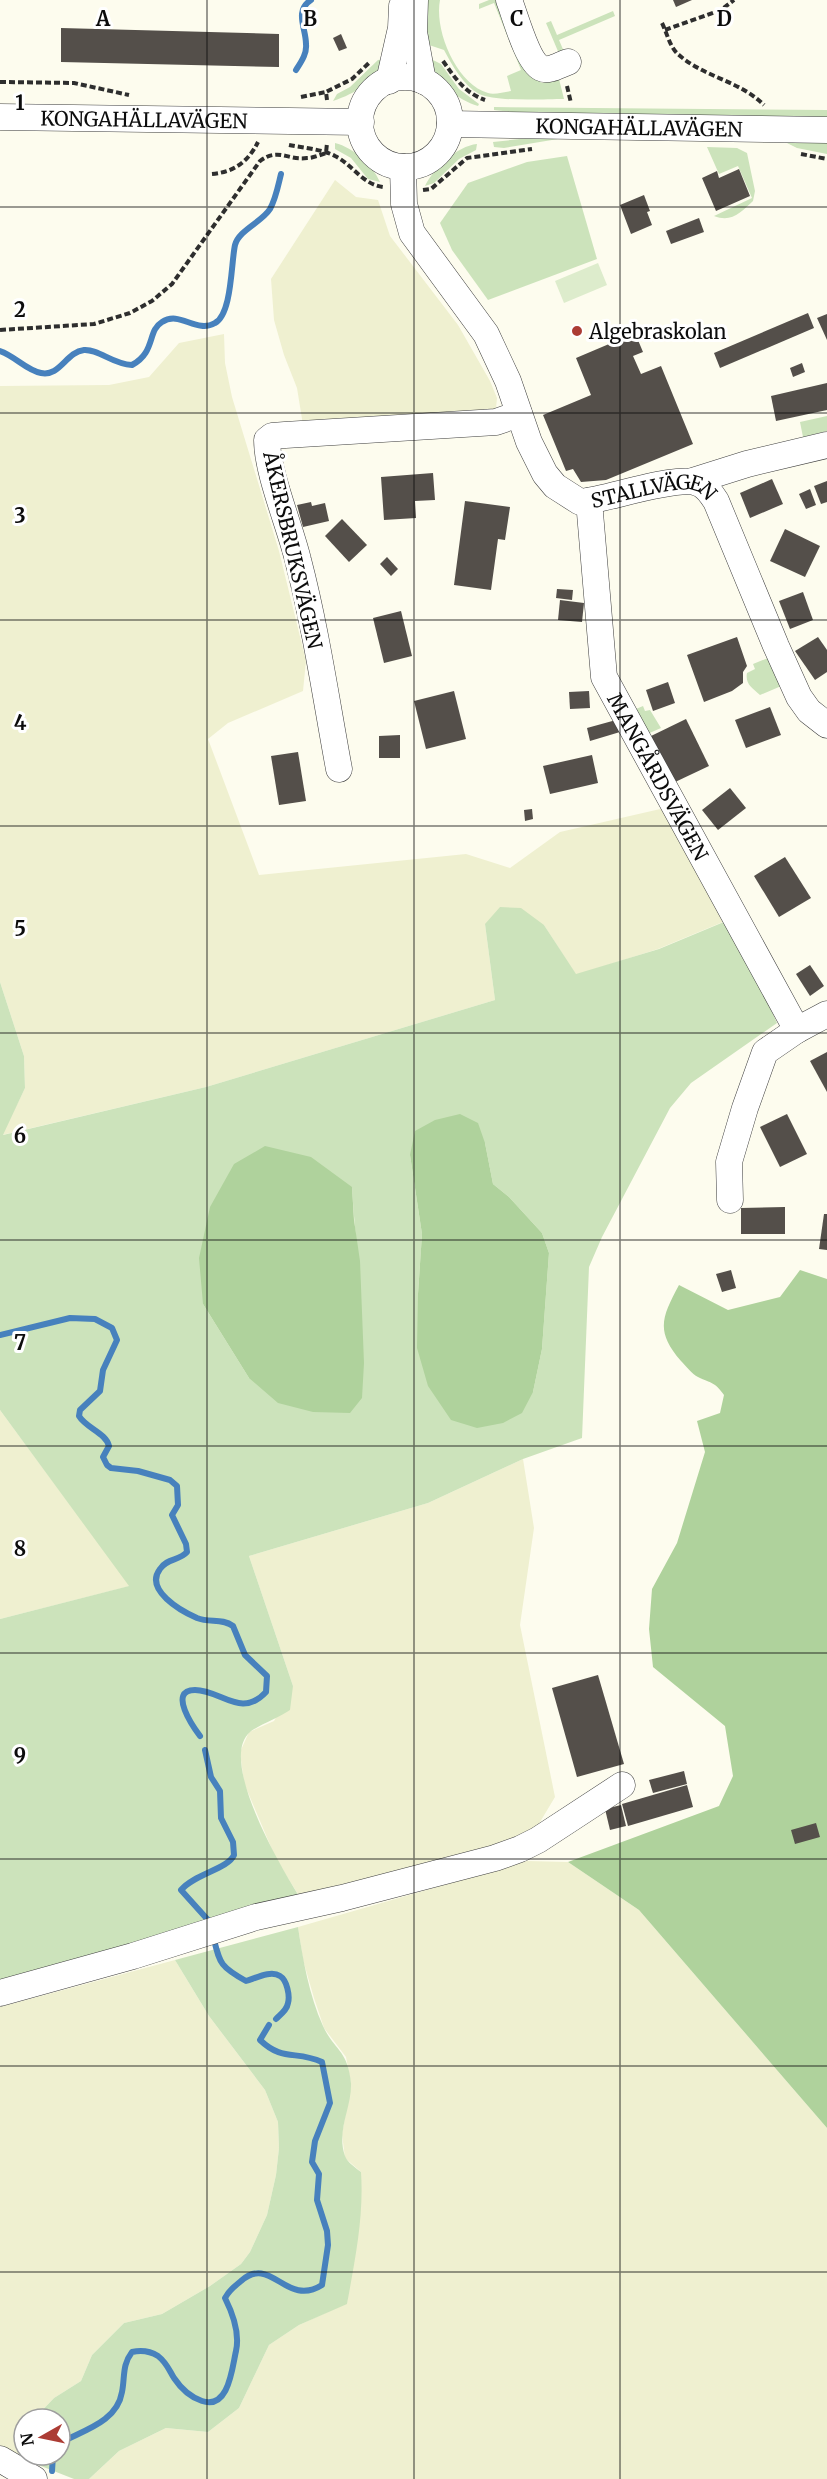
<svg xmlns="http://www.w3.org/2000/svg" width="827" height="2479" font-family="Merriweather,serif">
<rect width="100%" height="100%" fill="#fdfcee"/>
<g fill="#eff0d0">
<polygon points="335,180 356,197 378,200 390,236 458,325 490,381 497,398 496,408 486,414 303,425 297,388 284,355 274,320 271,279"/>
<polygon points="224,334 225,363 232,397 279,551 306,661 303,691 228,723 208,739 259,875 466,854 510,868 560,832 669,807 730,919 658,949 576,975 544,925 485,924 495,1000 206,1087 2,1135 25,1088 24,1056 0,982 0,386 109,385 149,377 179,343"/>
<polygon points="0,1410 130,1586 0,1619"/>
<polygon points="523,1459 534,1528 520,1625 555,1797 537,1827 503,1843 301,1899 276,1859 244,1783 240,1752 249,1732 274,1721 293,1686 249,1556 428,1503"/>
<polygon points="527,1861 568,1862 639,1910 827,2128 827,2479 89,2479 119,2451 166,2428 208,2432 239,2408 269,2345 299,2325 347,2303 361,2172 345,2158 342,2134 351,2084 346,2057 324,2028 314,1998 303,1960 298,1927"/>
<polygon points="175,1960 209,2016 265,2090 278,2122 279,2148 276,2175 267,2215 250,2252 241,2264 210,2286 162,2314 124,2323 92,2355 81,2381 54,2398 34,2419 24,2419 24,2434 18,2457 0,2445 0,2007"/>
</g>
<g fill="#cce3bb" fill-rule="evenodd">
<path d="M422,0h18c-6,30 16,84 48,93 6,2 16,-1 23,-2l-4,-15 14,-6 -27,-67 -15,6v-5l10,-4h10l32,75 11,8 17,-4 5,20c-20,0 -68,3 -85,-5 -16,-9 -27,-29 -35,-44l-15,-5 -9,-38z"/>
<polygon points="613,11 615,16 559,40 565,54 560,56 546,23 551,21 557,35"/>
<path d="M383,59l2,2c-13,21 -28,32 -52,40l4,-7 13,-7 28,-27z"/>
<path d="M431,59l10,5 18,25 20,15 -1,2c-20,-6 -46,-25 -47,-47z"/>
<polygon points="494,107 827,110 827,120 547,116 494,110"/>
<polygon points="548,136 570,137 504,148 494,147 493,142"/>
<polygon points="827,140 827,154 797,148 785,142"/>
<path d="M335,143c19,5 37,21 45,39l-12,-3 -17,-21 -16,-9z"/>
<path d="M477,144l-1,6 -17,9 -25,24 -9,3c9,-18 32,-40 52,-42z"/>
<path d="M707,147l30,1 10,5 8,38 -2,10c-12,11 -21,22 -39,15l38,-18 -14,-32 -19,8z"/>
<polygon points="567,156 597,259 488,300 452,250 440,223 468,183 527,162"/>
<polygon points="827,416 827,431 803,437 800,422"/>
<path d="M768,658l18,26 -26,11c-8,-7 -15,-11 -13,-22l8,-4 -2,-5z"/>
<polygon points="643,706 645,711 650,710 661,728 645,735 635,714 636,709"/>
<path d="M500,907l21,1 23,17 32,49 83,-25 72,-30 46,104 -86,60 -21,25 -68,129 -13,30 -7,171 -59,21 -95,44 -179,53 44,130 -3,24c-10,7 -33,16 -40,22 -33,28 33,139 51,167l-301,88v-368l129,-33 -129,-176v-428l24,74 1,32 -22,47 203,-48 289,-87 -10,-76zM485,1143l8,41 16,13 33,36 7,20 -7,96 -9,43 -115,-98 4,-60 -12,-79zM352,1187c2,41 8,81 9,122l-112,69 -46,-74z"/>
<path d="M298,1927c5,33 11,68 25,99 11,24 25,24 28,57 1,24 -15,48 -6,73 2,6 11,12 16,16 3,45 -6,88 -14,132l-48,21 -30,20 -30,63 -31,24 -42,-4 -47,23 -30,28h-15l-56,-22 6,-23v21h36v-36h-26l20,-21 27,-17 11,-26 32,-32 38,-9 48,-28 31,-22 9,-12 17,-37 9,-40 3,-27 -1,-26 -13,-32 -56,-74 -34,-56z"/>
</g>
<g fill="#afd29c">
<polygon points="460,1114 478,1123 485,1143 493,1184 509,1197 542,1233 549,1253 542,1349 533,1392 522,1413 503,1423 477,1428 451,1420 428,1386 417,1348 418,1294 422,1234 410,1155 415,1131 435,1120"/>
<polygon points="265,1146 311,1157 352,1187 354,1220 360,1261 364,1363 362,1398 350,1413 313,1412 278,1403 249,1378 203,1304 199,1258 210,1207 234,1164"/>
<path d="M800,1270l27,9v849l-188,-218 -71,-48 151,-56 14,-30 -8,-50 -72,-59 -4,-38 3,-40 25,-46 28,-91 -8,-31 23,-8 4,-18c-10,-14 -12,-11 -26,-18 -6,-3 -12,-11 -17,-16 -26,-30 -19,-44 -2,-76l49,25 52,-13z"/>
</g>
<polygon fill="#ddeccc" points="598,263 607,285 564,303 555,281"/>
<g fill="none" stroke-linecap="round" stroke-linejoin="round">
<g stroke="#4781bd" stroke-width="6">
<path d="M296,70c5,-8 11,-16 10,-26 0,-16 -12,-33 5,-44"/>
<path d="M0,351c15,5 26,19 41,22 19,4 25,-21 43,-23 15,-1 28,14 48,15 24,-13 15,-34 30,-43 18,-12 34,12 53,1 17,-9 16,-60 20,-78 4,-15 27,-23 35,-36 6,-11 8,-23 11,-35"/>
<path d="M0,1335l70,-17 25,1 17,9 5,12 -14,30 -3,21 -20,19 -1,6c7,12 27,17 30,30l-6,11 4,8 4,3 27,3 32,9 7,6 1,19 -6,10 14,29 1,8c-8,9 -20,6 -27,17 -16,21 21,42 37,49 13,5 25,0 36,8l12,29 22,21 -1,16c-25,27 -45,-2 -71,-2 -28,0 -1,38 5,46"/>
<path d="M205,1750l6,27 9,14 1,27 12,24 1,13c-6,14 -40,19 -53,35l27,30 2,6"/>
<path d="M213,1936c7,27 6,30 33,45 10,-3 25,-11 34,-5 7,4 10,20 8,27 -1,7 -7,11 -12,16"/>
<path d="M60,2443c24,-13 57,-21 62,-51 3,-15 0,-27 10,-40 9,-2 18,-1 26,4 9,7 11,14 16,22 8,12 16,19 28,23 27,9 30,-33 34,-50 4,-18 -3,-37 -11,-53 4,-8 10,-12 16,-17 30,-27 45,27 81,4l6,-40 -1,-14 -10,-31 2,-26 -7,-12 3,-21 15,-38 -8,-41c-26,-12 -39,0 -62,-22l9,-15"/>
<polyline points="52,2471 53,2455"/>
</g>
</g>
<g fill="#544f4a">
<polygon points="673,0 692,0 676,7"/>
<polygon points="61,28 279,34 279,67 61,62"/>
<polygon points="341,34 347,48 339,51 333,38"/>
<polygon points="739,169 750,196 716,211 702,178 717,171 719,178"/>
<polygon points="644,195 650,211 647,212 652,225 631,234 620,205"/>
<polygon points="699,218 704,232 671,244 666,231"/>
<polygon points="808,313 814,328 720,368 714,353"/>
<polygon points="827,314 827,340 817,318"/>
<polygon points="635,333 643,352 633,356 641,374 661,366 693,444 606,480 581,482 573,469 566,471 543,415 591,395 576,358"/>
<polygon points="802,363 805,372 793,377 790,368"/>
<polygon points="827,383 827,410 776,421 771,396"/>
<polygon points="433,473 435,500 415,501 416,518 384,520 381,477"/>
<polygon points="772,479 783,504 750,518 740,493"/>
<polygon points="827,481 827,502 821,504 814,486"/>
<polygon points="810,489 816,505 806,509 799,494"/>
<polygon points="465,501 510,507 505,540 498,539 491,590 454,585"/>
<polygon points="311,502 312,506 325,503 329,521 303,527 297,505"/>
<polygon points="342,519 367,545 349,562 325,536"/>
<polygon points="785,529 820,546 805,577 770,561"/>
<polygon points="387,557 398,569 391,576 380,564"/>
<polygon points="557,589 573,590 572,600 556,598"/>
<polygon points="803,592 813,620 790,629 779,601"/>
<polygon points="560,600 584,603 582,622 558,620"/>
<polygon points="401,611 412,656 384,663 373,618"/>
<polygon points="737,637 747,666 743,672 743,683 732,691 704,702 687,655"/>
<polygon points="818,637 827,650 827,672 815,680 795,651"/>
<polygon points="668,682 675,703 653,711 646,690"/>
<polygon points="454,691 466,739 426,749 414,701"/>
<polygon points="589,691 590,708 570,709 569,692"/>
<polygon points="770,707 781,735 746,748 735,720"/>
<polygon points="686,719 709,766 673,783 651,736"/>
<polygon points="616,720 620,732 590,741 587,728"/>
<polygon points="400,735 400,758 379,758 379,736"/>
<polygon points="298,752 306,801 279,805 271,756"/>
<polygon points="592,755 598,783 550,794 543,766"/>
<polygon points="730,788 746,808 718,830 702,810"/>
<polygon points="532,809 533,819 525,821 524,810"/>
<polygon points="785,857 811,898 779,917 754,876"/>
<polygon points="810,965 824,986 810,996 796,974"/>
<polygon points="827,1052 827,1092 810,1061"/>
<polygon points="787,1114 807,1154 780,1167 760,1127"/>
<polygon points="785,1207 785,1234 741,1234 741,1208"/>
<polygon points="824,1214 827,1214 827,1250 819,1249"/>
<polygon points="731,1270 736,1288 722,1292 716,1274"/>
<polygon points="598,1675 624,1764 577,1777 552,1688"/>
<polygon points="684,1771 687,1784 653,1793 649,1780"/>
<polygon points="687,1785 693,1807 628,1826 622,1804"/>
<polygon points="621,1805 626,1826 610,1830 605,1809"/>
<polygon points="816,1823 820,1837 795,1844 791,1830"/>
</g>
<g fill="none" stroke-linecap="round" stroke-linejoin="round">
<defs>
<g id="minor">
<polyline points="415,0 414,32 423,81"/>
<path d="M509,0c6,15 18,61 32,68 8,4 18,-3 27,-6"/>
<circle cx="405" cy="122" r="45"/>
<polyline points="389,81 401,28 402,6"/>
<path id="s1" d="M0,117l361,5"/>
<path id="s2" d="M450,124l377,6"/>
<path id="s3" d="M403,167l1,37 8,29 74,101 22,47 21,61 16,32 10,12 25,16c27,-2 100,-29 120,-18 7,3 12,11 16,17l60,145 23,51 10,14 18,14"/>
<polyline points="693,481 747,464 827,445"/>
<path id="s4" d="M589,501l15,176 193,353 30,-16"/>
<path d="M339,769c-13,-70 -23,-140 -41,-209 -8,-34 -31,-87 -31,-120l5,-4 13,-1 211,-13 23,-8"/>
<polyline points="730,1200 729,1162 745,1108 765,1052 797,1030"/>
<polyline points="0,1993 133,1956 256,1917 342,1898 495,1858 520,1849 538,1840 622,1785"/>
<polyline points="0,2459 34,2479"/>
</g>
</defs>
<use href="#minor" stroke="#3f3f3f" stroke-width="27"/>
<g stroke="#2e2e2e" stroke-width="4" stroke-dasharray="6 3" stroke-linecap="butt">
<path d="M662,23c5,10 8,25 17,32 25,22 61,26 85,50"/>
<polyline points="665,30 721,10 734,0"/>
<path d="M443,61c12,17 22,32 42,39"/>
<polyline points="0,82 74,83 129,95"/>
<polyline points="567,86 571,103"/>
<polyline points="301,97 326,92"/>
<polyline points="327,100 326,92 352,79 370,62"/>
<path d="M289,145c14,3 33,4 46,11 18,9 27,28 48,31"/>
<polyline points="801,154 827,159"/>
<path d="M212,174c22,-2 36,-12 46,-32"/>
<polyline points="423,190 431,189 467,158 532,149"/>
<path d="M0,330l94,-6 36,-11 22,-12 20,-17 88,-123c19,-14 28,0 47,-3 6,0 13,-3 19,-5l1,-10"/>
</g>
<use href="#minor" stroke="#fff" stroke-width="26"/>
</g>
<path fill="none" stroke="#0c0c0c" stroke-width="1.5" stroke-opacity="0.55" d="M207,0v2479M414,0v2479M620,0v2479M0,207h827M0,413h827M0,620h827M0,826h827M0,1033h827M0,1240h827M0,1446h827M0,1653h827M0,1859h827M0,2066h827M0,2272h827"/>
<circle fill="#ac3c34" stroke="#fff" stroke-width="2" cx="577" cy="331" r="6"/>
<g text-anchor="middle" dominant-baseline="central" stroke-width="6" stroke-linejoin="round" paint-order="stroke">
<g font-size="20" fill="#0c0c0c" stroke="#fff">
<text stroke="none"><textPath href="#s1" startOffset="144">KONGAHÄLLAVÄGEN</textPath></text>
<text stroke="none"><textPath href="#s2" startOffset="189">KONGAHÄLLAVÄGEN</textPath></text>
<text stroke="none"><textPath href="#s3" startOffset="466">STALLVÄGEN</textPath></text>
<text transform="translate(293 550) rotate(77)">ÅKERSBRUKSVÄGEN</text>
<text stroke="none"><textPath href="#s4" startOffset="290">MANGÅRDSVÄGEN</textPath></text>
</g>
<g font-size="20" fill="#0c0c0c" stroke="#fff" text-anchor="start">
<text x="589" y="331">Algebraskolan</text>
</g>
</g>
<g font-size="20" text-anchor="middle" font-weight="bold" fill="#0c0c0c" stroke="#fff" stroke-width="6" stroke-linejoin="round" paint-order="stroke">
<text x="103" y="26">A</text>
<text x="310" y="26">B</text>
<text x="517" y="26">C</text>
<text x="724" y="26">D</text>
<text x="20" y="110">1</text>
<text x="20" y="317">2</text>
<text x="20" y="523">3</text>
<text x="20" y="730">4</text>
<text x="20" y="936">5</text>
<text x="20" y="1143">6</text>
<text x="20" y="1350">7</text>
<text x="20" y="1556">8</text>
<text x="20" y="1763">9</text>
</g>
<g transform="translate(42 2437) rotate(261)"><circle r="28" fill="#ffffff" stroke="#9e9e9e" stroke-width="1.5"/>
<path d="M0-4.5L10 22L0 15L-10 22Z" fill="#ac3c34"/>
<text y="-9" font-size="16" font-weight="bold" text-anchor="middle" fill="#0c0c0c">N</text>
</g>
</svg>
